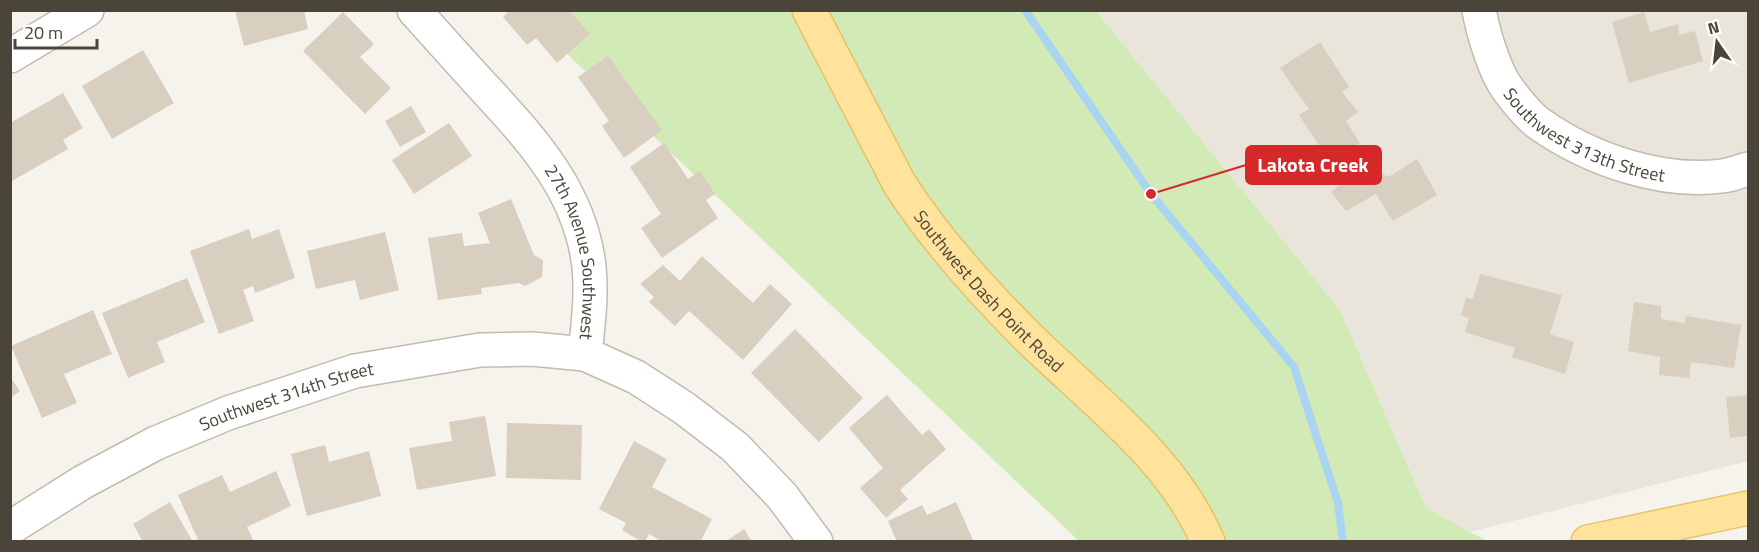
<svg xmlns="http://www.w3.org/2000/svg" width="1759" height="552" font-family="'Titillium Web',sans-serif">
<rect width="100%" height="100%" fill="#f6f3ec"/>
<polygon fill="#eae5da" points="1096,11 1748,11 1748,461 1470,532 1426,508 1340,310"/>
<polygon fill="#d2eab5" points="522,11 1096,11 1340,310 1426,508 1487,541 1079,541"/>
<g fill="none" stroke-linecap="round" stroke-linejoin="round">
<polyline stroke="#a9d4f2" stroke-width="8" points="1025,10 1151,194 1294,367 1338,503 1343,542"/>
</g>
<g fill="#d8cfc1">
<polygon points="235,10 304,10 308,29 244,46"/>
<polygon points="510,10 569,10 590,34 557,63 536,38 527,45 503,17"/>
<polygon points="343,12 374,44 360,57 391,88 365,114 303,51"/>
<polygon points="1644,12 1650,32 1678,24 1679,35 1695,31 1703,61 1629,83 1612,22"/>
<polygon points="1320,42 1349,87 1342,92 1358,112 1346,121 1360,143 1330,162 1299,115 1309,109 1280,68"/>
<polygon points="143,50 174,103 112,139 82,86"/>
<polygon points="608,56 662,130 624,158 602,126 609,121 578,77"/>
<polygon points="63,93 83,128 63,140 68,149 10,182 10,123"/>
<polygon points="411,106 426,132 400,147 385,121"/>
<polygon points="449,123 472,156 414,194 392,160"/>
<polygon points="664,143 688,179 700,171 715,194 706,200 718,218 662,258 641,228 661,214 630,167"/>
<polygon points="1417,159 1437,195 1393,221 1376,194 1346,211 1331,192 1364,166 1389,177"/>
<polygon points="511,199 534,255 543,260 542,277 525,286 519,283 481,288 482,294 438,300 428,238 462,233 464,246 490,243 478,213"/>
<polygon points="249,229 252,239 279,229 295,278 255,293 253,286 243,290 254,321 219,334 190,251"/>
<polygon points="385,232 399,290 360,300 355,280 316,289 307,251"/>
<polygon points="702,256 753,303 770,284 792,304 743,360 689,311 675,326 649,302 654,297 640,284 663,265 680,281"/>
<polygon points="1480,274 1562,295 1550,334 1574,342 1565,374 1512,357 1515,348 1465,332 1469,318 1461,315 1466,298 1473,299"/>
<polygon points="187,278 205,322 157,342 165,362 128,378 102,313"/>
<polygon points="1634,302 1661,306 1661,319 1685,323 1686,316 1741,325 1734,368 1691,362 1689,378 1659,375 1660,357 1628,351"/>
<polygon points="93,310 112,354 64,374 77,403 42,418 11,346"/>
<polygon points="795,329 863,398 819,442 751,373"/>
<polygon points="10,377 20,391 10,398"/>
<polygon points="887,395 922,435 929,429 946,449 900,490 908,499 886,518 860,488 883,468 849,428"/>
<polygon points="1748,395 1748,436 1730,438 1726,397"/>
<polygon points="485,416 496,476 417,490 409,448 452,441 449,422"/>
<polygon points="507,423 582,425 581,480 506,478"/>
<polygon points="634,441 667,459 652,487 712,519 700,542 663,542 649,534 645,542 642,542 622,530 626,523 599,509"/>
<polygon points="325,445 329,462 369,451 381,496 307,516 291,454"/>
<polygon points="276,471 291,506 247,527 254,542 199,542 178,495 222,475 230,492"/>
<polygon points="170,502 193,542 143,542 133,524"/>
<polygon points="956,502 974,542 897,542 888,521 922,505 927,515"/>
<polygon points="744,529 752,542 725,542"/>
</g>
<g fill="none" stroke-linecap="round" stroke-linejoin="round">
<defs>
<g id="minor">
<path id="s1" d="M414,10c25,28 49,55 74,82 47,51 93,102 101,175 3,29 -1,58 -4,87l51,23 48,31 51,39 47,49 34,46"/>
<path id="s2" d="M1479,10c4,22 15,60 28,78 7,10 23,30 34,37 49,34 120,59 181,51 9,-1 18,-5 26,-7"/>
<polyline points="10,56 87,10"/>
<path id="s3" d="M10,528l73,-46 73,-39 72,-30 127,-42 125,-21 52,-1 53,5"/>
</g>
<g id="major">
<path id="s4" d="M809,10l90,173c35,55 80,105 126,151 64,64 147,122 183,208"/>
<polyline points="1588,542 1748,508"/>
</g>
</defs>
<use href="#minor" stroke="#c2bbae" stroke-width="36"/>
<use href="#major" stroke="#e6c16a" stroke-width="36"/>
<use href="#minor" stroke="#fff" stroke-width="33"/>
<use href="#major" stroke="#ffe39c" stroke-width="33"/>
</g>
<g text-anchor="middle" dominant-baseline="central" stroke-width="4.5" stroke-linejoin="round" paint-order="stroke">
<g font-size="18" fill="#4b4439" stroke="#fff">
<text stroke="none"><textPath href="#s2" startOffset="177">Southwest 313th Street</textPath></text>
<text stroke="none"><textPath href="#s1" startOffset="298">27th Avenue Southwest</textPath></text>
<text stroke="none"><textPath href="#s4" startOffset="336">Southwest Dash Point Road</textPath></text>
<text stroke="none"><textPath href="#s3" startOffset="308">Southwest 314th Street</textPath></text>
</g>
</g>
<path fill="none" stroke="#d62828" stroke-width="2" d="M1151 194L1246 165"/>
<circle fill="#d62828" stroke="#fff" stroke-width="2" cx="1151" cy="194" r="6"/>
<rect fill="#d62828" stroke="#d62828" stroke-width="2" x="1246" y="146" width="135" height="38" rx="6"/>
<g font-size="20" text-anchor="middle" font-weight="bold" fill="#fff">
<text x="1313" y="172">Lakota Creek</text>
</g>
<rect width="1759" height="552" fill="none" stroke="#4b4439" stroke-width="24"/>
<g transform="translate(1717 42) rotate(346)" stroke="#ffffff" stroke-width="4.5" paint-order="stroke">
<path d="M0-4.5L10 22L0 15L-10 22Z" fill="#4b4439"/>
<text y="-9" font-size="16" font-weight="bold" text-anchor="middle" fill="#4b4439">N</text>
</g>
<path d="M15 39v9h82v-9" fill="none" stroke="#4b4439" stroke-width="3"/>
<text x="24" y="39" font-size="18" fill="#4b4439" stroke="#ffffff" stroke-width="4.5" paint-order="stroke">20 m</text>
</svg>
